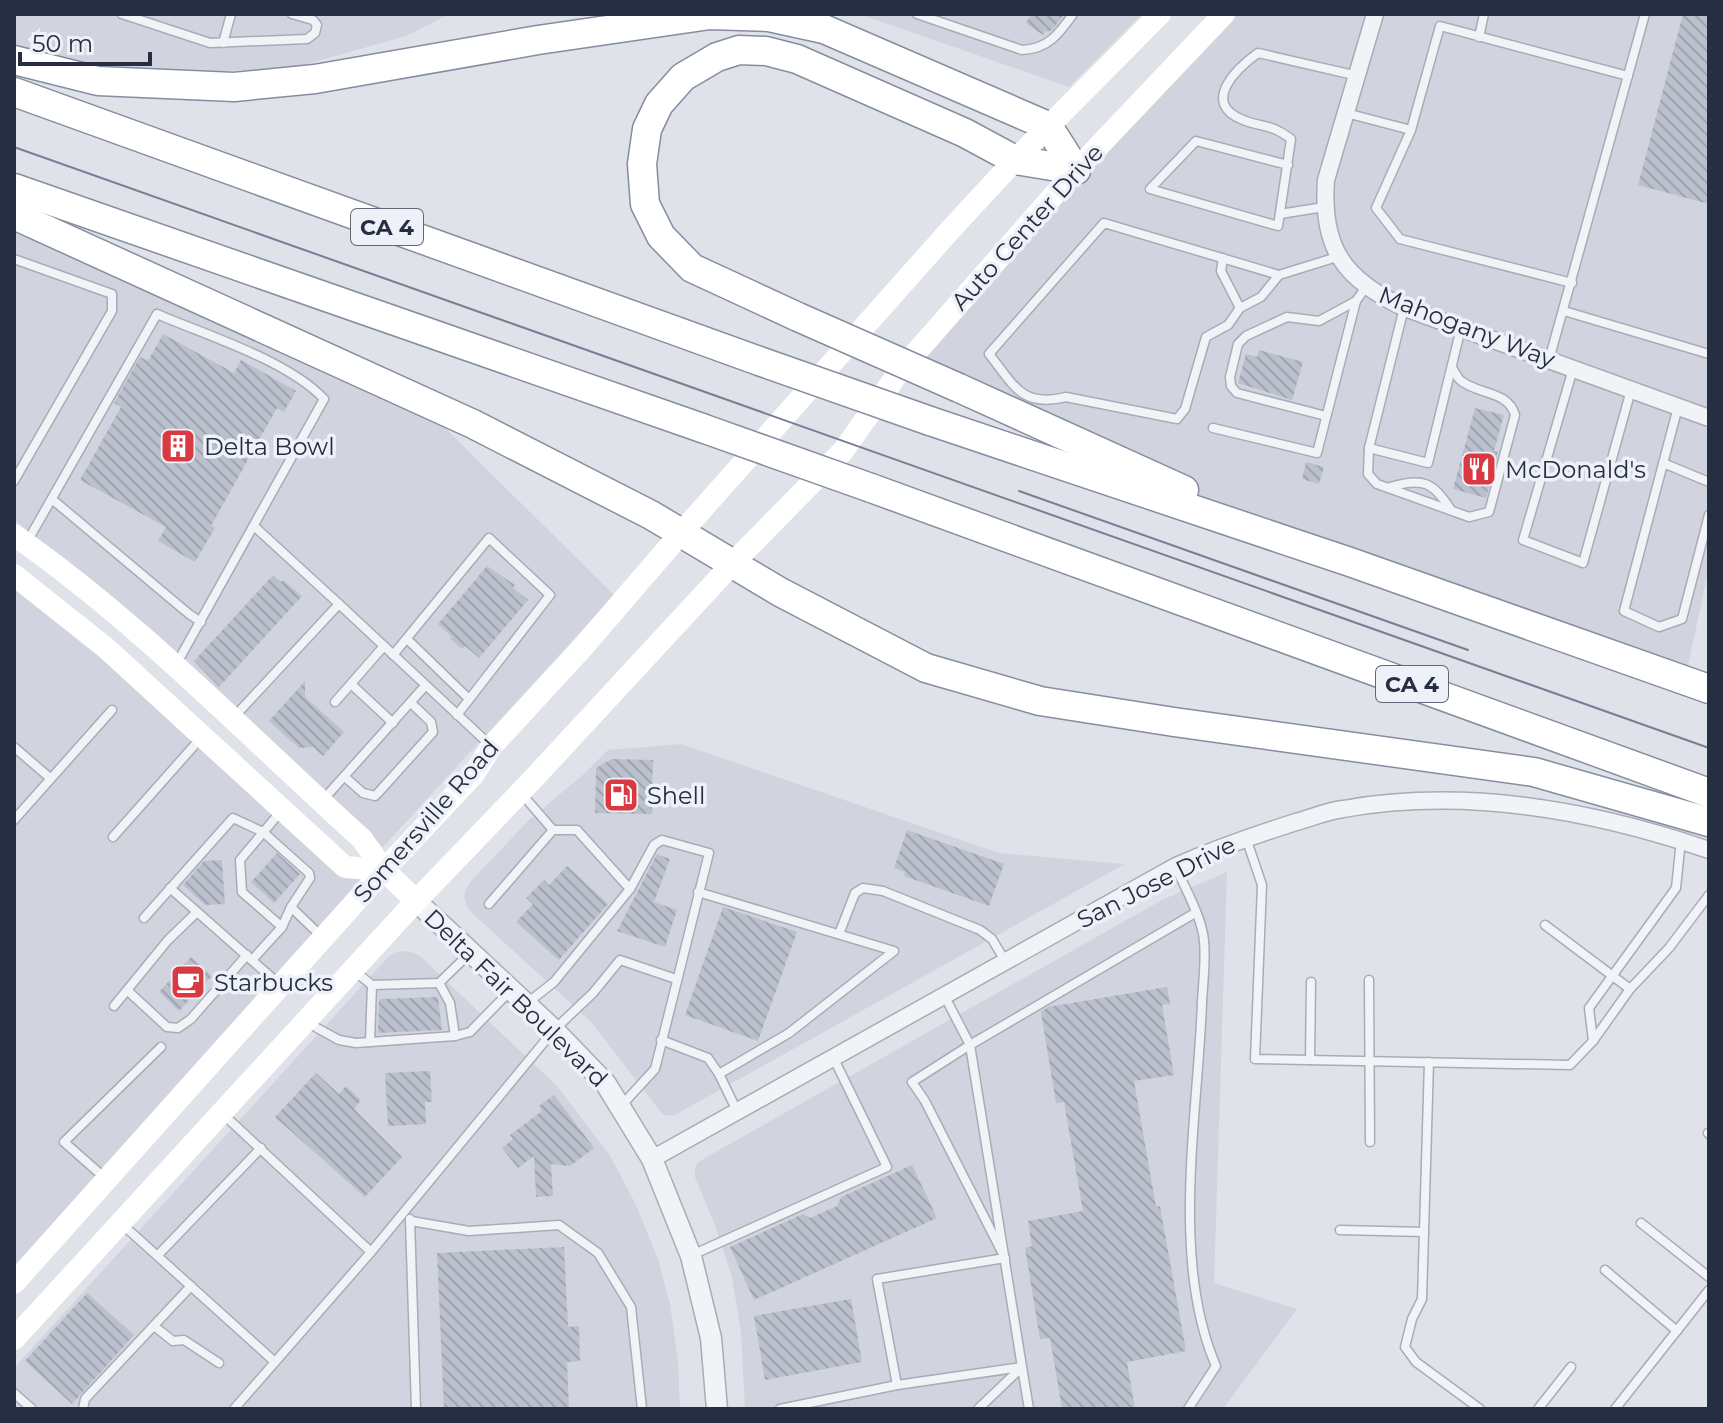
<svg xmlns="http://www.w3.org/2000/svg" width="1723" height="1423" font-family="Montserrat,sans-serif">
<defs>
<pattern id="building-back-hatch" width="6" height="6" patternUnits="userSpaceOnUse" patternTransform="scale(2)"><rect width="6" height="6" fill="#bbc0cd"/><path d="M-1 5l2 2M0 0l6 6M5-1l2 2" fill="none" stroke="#a1a5b1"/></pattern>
</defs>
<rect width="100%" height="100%" fill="#dfe2e9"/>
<g fill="#d1d4df">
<polygon points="14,14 449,14 406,36 293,68 173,73 74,60 14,47"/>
<polygon points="859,14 1142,14 1069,87"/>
<polygon points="1224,14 1709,14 1709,567 1685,680 1350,562 909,367"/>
<polygon points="14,231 411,407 443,426 614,595 383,847 14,519"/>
<polygon points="14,575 345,867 384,870 14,1283"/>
<polygon points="681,744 999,853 1125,864 675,1115 663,1115 592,1023 472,913 467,907 464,897 466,889 472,880 529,820 584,774 608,750"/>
<polygon points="1227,872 1214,1283 1297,1309 1223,1409 745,1409 741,1332 732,1278 716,1228 695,1177 695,1168 698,1162 1162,900"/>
<polygon points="408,951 419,955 557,1086 609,1154 635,1203 658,1259 670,1304 678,1361 680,1409 14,1409 14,1368 388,957 397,952"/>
</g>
<g fill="url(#building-back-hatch)">
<polygon points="1029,14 1064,14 1053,29 1048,32 1045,31 1043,35 1026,23 1031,15"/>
<polygon points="1683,14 1709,14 1709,204 1638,185"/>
<polygon points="163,334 234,373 241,360 296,391 284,412 277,408 211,526 215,528 195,562 158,541 166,527 80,480 121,407 114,403 115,401 140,357 148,361"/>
<polygon points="1259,350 1303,362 1292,400 1238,383 1246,354 1257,357"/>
<polygon points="1475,408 1504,415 1494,451 1498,452 1486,498 1453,489"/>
<polygon points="1306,462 1324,467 1319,484 1302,479"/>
<polygon points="487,566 515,585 513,588 528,600 479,658 465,646 462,649 450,639 452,637 438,624"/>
<polygon points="273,575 281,582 283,580 302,596 219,687 194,661"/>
<polygon points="305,681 305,697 344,732 323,756 313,747 299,748 269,721"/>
<polygon points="612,759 653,760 652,814 595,813 596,768"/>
<polygon points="907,830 1004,864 989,906 904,876 905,872 894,868"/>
<polygon points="277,853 300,874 274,903 251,882"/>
<polygon points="657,854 670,859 654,902 677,910 665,947 617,931"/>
<polygon points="222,860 225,904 205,905 183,885 204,861"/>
<polygon points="567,866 608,904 559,960 516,922 533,904 526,898 544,880 549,885"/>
<polygon points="723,907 797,932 758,1041 685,1015"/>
<polygon points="191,957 212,976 179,1011 159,992"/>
<polygon points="1167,987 1170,1004 1162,1005 1174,1075 1134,1081 1156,1207 1160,1206 1186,1351 1127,1362 1135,1409 1062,1409 1050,1338 1040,1339 1025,1248 1032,1246 1028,1221 1083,1211 1064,1102 1056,1103 1041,1012 1048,1007"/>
<polygon points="438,997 442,1030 378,1033 379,999"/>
<polygon points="430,1071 432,1102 425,1102 426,1124 388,1126 385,1073"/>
<polygon points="316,1073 339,1094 346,1086 361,1100 354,1109 402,1157 365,1197 275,1117"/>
<polygon points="554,1095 594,1148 570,1166 551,1164 553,1196 536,1197 534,1156 518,1168 502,1148 513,1139 510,1135 542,1111 539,1106"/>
<polygon points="912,1165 937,1218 754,1300 730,1247 803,1214 810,1218 837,1206 841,1197"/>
<polygon points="564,1247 568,1327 579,1326 580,1361 567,1362 569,1409 444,1409 437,1253"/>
<polygon points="87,1293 134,1335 72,1404 25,1361"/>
<polygon points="851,1299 862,1362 765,1380 754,1316"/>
</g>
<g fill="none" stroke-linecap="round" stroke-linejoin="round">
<defs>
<g id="service">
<polyline points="122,14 210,43 307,39 315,33 317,25 313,20 292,14"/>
<path d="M917,14l105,36c26,-1 37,-16 51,-36"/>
<polyline points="1479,37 1484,14"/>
<polyline points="223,43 231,14"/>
<polyline points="1346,113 1411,130"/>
<path d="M1288,165l-92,-24 -46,48 128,37 13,-87c-21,-16 -28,-11 -48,-19 -43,-17 -6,-52 15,-67l100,23"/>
<polyline points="1280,214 1324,207"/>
<polyline points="1223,258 1221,271 1240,308"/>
<polyline points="14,259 112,294 112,311 14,481"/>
<path d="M1279,275l-175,-52 -115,131c25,31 32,54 77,43l111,22 8,-10 21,-72 22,-12 12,-17 21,-11 18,-22 58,-18"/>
<polyline points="1572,283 1400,239 1376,208 1411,130 1440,26 1628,76"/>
<polyline points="1404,308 1369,448 1428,463 1461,328"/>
<polyline points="1564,311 1709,354"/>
<polyline points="1549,360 1645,14"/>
<polyline points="1573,369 1523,540 1583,563 1631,390"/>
<polyline points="1678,407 1624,611 1659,627 1682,619 1709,515"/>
<polyline points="1326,416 1237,393 1231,386 1230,377 1238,344 1246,336 1287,317 1319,321 1356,301"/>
<polyline points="1213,428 1317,453 1356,301 1366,287"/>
<path d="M1369,448l-1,26 9,10 92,33 20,-5 26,-97c-7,-25 -38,-20 -55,-35 -3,-3 -5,-8 -8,-12"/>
<polyline points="1663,463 1709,482"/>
<path d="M1390,487c33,-10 43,-5 61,23"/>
<polyline points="53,500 189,614 201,622"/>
<path d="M27,542l130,-228c51,22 130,46 167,85l-147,264"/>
<polyline points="339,604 491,746"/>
<polyline points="407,639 469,699"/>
<polyline points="393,655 489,538 550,595 457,715"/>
<polyline points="351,684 393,723"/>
<polyline points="335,702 384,646"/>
<polyline points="235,716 339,604 255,527"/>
<polyline points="14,747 50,778"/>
<polyline points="345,777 363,793 375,796 378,793 433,732 431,722 411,703"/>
<polyline points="322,801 425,686"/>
<polyline points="282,810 240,860 242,892 282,927 291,907 323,938"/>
<polyline points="14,820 112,710"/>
<polyline points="113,837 200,739"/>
<polyline points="1246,838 1262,885 1255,1059 1570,1065 1593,1041 1630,989 1669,948 1709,895"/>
<path d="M1176,867c9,22 26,50 28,74 2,20 -1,41 -2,61 -4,113 -32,258 14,364l-28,43"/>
<polyline points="170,888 280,985"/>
<polyline points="489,904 553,830 521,793"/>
<polyline points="144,918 233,818 263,832 309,873 310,878 291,907"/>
<polyline points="1545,925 1630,989"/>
<polyline points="839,934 855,893 863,888 883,891 980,930 992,939 1005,961"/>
<polyline points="252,960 282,927"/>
<polyline points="353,970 372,985 439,983 470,953"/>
<polyline points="1369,980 1370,1142"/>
<polyline points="439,983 450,1003 455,1036"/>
<polyline points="128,991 167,1027 178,1028 191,1019 247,955"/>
<polyline points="526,1004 554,982 630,889 577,830 553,830"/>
<polyline points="114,1006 168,940 197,912"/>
<polyline points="308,1023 339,1040 356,1043 455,1036 470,1032 510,991"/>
<polyline points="661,1040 708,1058 719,1074 789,1033 894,951 698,892"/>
<polyline points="1593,1041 1589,1008 1676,888 1681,840"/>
<polyline points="370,1042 372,985"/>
<polyline points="1310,1060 1311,982"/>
<polyline points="1429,1062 1422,1299 1412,1319 1405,1347 1416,1362 1480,1409"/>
<polyline points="719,1074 737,1111"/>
<polyline points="621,1106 655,1069 709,853 662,840 654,845 630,889"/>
<polyline points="224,1115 371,1252"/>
<polyline points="1708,1133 1709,1134"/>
<polyline points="106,1179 64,1142 161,1047"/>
<polyline points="410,1219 416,1409"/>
<polyline points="411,1221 469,1231 559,1225 598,1253 631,1307 642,1409"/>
<polyline points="1641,1223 1709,1277"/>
<polyline points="123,1225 275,1362"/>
<polyline points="1340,1230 1424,1232"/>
<polyline points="158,1255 261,1148"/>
<polyline points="692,1255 887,1167 833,1057"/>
<polyline points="1605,1270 1677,1331"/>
<polyline points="154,1326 173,1341 184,1340 219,1363"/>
<polyline points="897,1385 877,1279 1005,1258 925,1101 912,1082 970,1045 1195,913"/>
<polyline points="14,1393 32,1409"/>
<polyline points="83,1409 85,1399 191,1286"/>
<polyline points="234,1409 371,1252 554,1030 593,993 620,960 676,979"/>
<polyline points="780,1409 897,1385 1022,1367 970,1045 944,995"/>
<polyline points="978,1409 1022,1367 1029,1409"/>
<polyline points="1538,1409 1571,1367"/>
<polyline points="1615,1409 1709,1290"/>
</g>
<g id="minor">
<path d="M1375,14l-49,166c-5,68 18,100 79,128l304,110"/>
<path d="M652,1159l524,-293c39,-17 79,-31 120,-44 15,-4 31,-11 47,-13 123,-22 249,1 366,41"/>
</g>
<polyline id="tertiary" points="416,901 554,1030 606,1084 652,1159 691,1256 711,1338 717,1409"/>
<g id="motorway">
<polyline points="14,60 98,81 234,87 315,79 538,40 710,15 769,17 824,29 1048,126 1076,170"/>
<polyline points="14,92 759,361"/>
<polyline points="14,188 702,428"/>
<polyline points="14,215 473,424 651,515 780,592 926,668 1040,701 1174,722 1534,772 1709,822"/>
<polyline points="798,317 692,268 661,236 645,204 642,164 647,129 659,104 683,77 717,57 739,50 766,51 797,59 965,133 1015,160 1076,170"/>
<polyline points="959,388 1184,490"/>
<polyline points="930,421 1350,562 1709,689"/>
<polyline points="871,488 1709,793"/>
</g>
</defs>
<use href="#service" stroke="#a8acb7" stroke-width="11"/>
<use href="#minor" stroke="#a8acb7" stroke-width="19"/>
<use href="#tertiary" stroke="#a8acb7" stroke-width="23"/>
<use href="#motorway" stroke="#858da1" stroke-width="31"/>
<use href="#service" stroke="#f2f3f7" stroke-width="8"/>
<use href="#minor" stroke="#f2f3f7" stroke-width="16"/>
<use href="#tertiary" stroke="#f2f3f7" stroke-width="20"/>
<g stroke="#fff" stroke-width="22">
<path d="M14,535c126,88 234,201 348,304l22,31 32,31"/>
<polyline points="14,575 106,648 345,867 384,870"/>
<polyline points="14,1283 384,870 474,774 491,747 583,647 681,533 952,228 1015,160 1160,14"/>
<polyline points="14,1339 416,901 534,778 733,563 843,451 899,372 1076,170 1224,14"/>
</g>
<use href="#motorway" stroke="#fff" stroke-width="28"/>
<g stroke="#777f94" stroke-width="2">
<polyline points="14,147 1709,748"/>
<polyline points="1019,491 1468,650"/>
</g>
<defs>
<g id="motorway-bridge">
<polyline points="798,317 959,388"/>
<polyline points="759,361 930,421"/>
<polyline points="702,428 871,488"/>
</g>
</defs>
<use href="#motorway-bridge" stroke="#858da1" stroke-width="31" stroke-linecap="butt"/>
<use href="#motorway-bridge" stroke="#fff" stroke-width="28"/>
</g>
<defs>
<symbol id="building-square" viewBox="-11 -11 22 22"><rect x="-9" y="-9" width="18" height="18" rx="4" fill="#d93941" stroke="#eef1f7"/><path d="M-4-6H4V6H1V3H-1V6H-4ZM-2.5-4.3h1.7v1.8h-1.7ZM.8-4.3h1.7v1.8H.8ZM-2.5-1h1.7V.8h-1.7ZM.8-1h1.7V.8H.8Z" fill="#fff"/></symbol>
<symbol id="restaurant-square" viewBox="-11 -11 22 22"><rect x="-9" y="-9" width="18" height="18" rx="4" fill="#d93941" stroke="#eef1f7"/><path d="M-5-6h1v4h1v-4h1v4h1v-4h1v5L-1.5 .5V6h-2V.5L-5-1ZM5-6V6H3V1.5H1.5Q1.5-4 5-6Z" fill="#fff"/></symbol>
<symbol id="fuel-square" viewBox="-11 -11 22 22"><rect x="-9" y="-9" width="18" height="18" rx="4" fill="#d93941" stroke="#eef1f7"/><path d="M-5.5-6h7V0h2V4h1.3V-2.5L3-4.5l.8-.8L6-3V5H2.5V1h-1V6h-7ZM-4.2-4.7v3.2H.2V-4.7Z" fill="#fff"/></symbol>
<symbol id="cafe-square" viewBox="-11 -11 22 22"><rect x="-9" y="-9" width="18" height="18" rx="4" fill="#d93941" stroke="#eef1f7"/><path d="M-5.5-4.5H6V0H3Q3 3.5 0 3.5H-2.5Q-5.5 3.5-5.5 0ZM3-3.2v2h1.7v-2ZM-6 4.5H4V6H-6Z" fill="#fff"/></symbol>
</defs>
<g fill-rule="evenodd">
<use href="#building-square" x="158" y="426" width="40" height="40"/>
<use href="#restaurant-square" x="1459" y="449" width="40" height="40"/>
<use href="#fuel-square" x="601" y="775" width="40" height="40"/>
<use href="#cafe-square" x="168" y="962" width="40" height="40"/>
</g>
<g text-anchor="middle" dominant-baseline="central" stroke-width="7" stroke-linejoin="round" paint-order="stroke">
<g fill="#eef1f7" stroke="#626878" stroke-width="2">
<rect x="351" y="209" width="72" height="36" rx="6"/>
<rect x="1376" y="666" width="72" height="36" rx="6"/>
</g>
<g font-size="22" font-weight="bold" fill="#262e42">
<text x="387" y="227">CA 4</text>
<text x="1412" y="684">CA 4</text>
</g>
<g font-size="24" fill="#262e42" stroke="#eef1f7">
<text transform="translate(1027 227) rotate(-48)">Auto Center Drive</text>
<text transform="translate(1467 327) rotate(21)">Mahogany Way</text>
<text transform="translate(426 821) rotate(-49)">Somersville Road</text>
<text transform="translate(1156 882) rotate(-27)">San Jose Drive</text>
<text transform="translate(516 998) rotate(44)">Delta Fair Boulevard</text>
</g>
<g font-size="24" fill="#262e42" stroke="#eef1f7" text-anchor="start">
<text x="204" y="446">Delta Bowl</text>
<text x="1505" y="469">McDonald's</text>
<text x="647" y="795">Shell</text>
<text x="214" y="982">Starbucks</text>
</g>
</g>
<rect width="1723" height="1423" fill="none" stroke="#262e42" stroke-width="32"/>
<path d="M20 52v12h130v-12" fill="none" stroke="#262e42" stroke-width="4"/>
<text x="32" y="52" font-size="24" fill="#262e42" stroke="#eef1f7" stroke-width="6" paint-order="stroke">50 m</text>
</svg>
